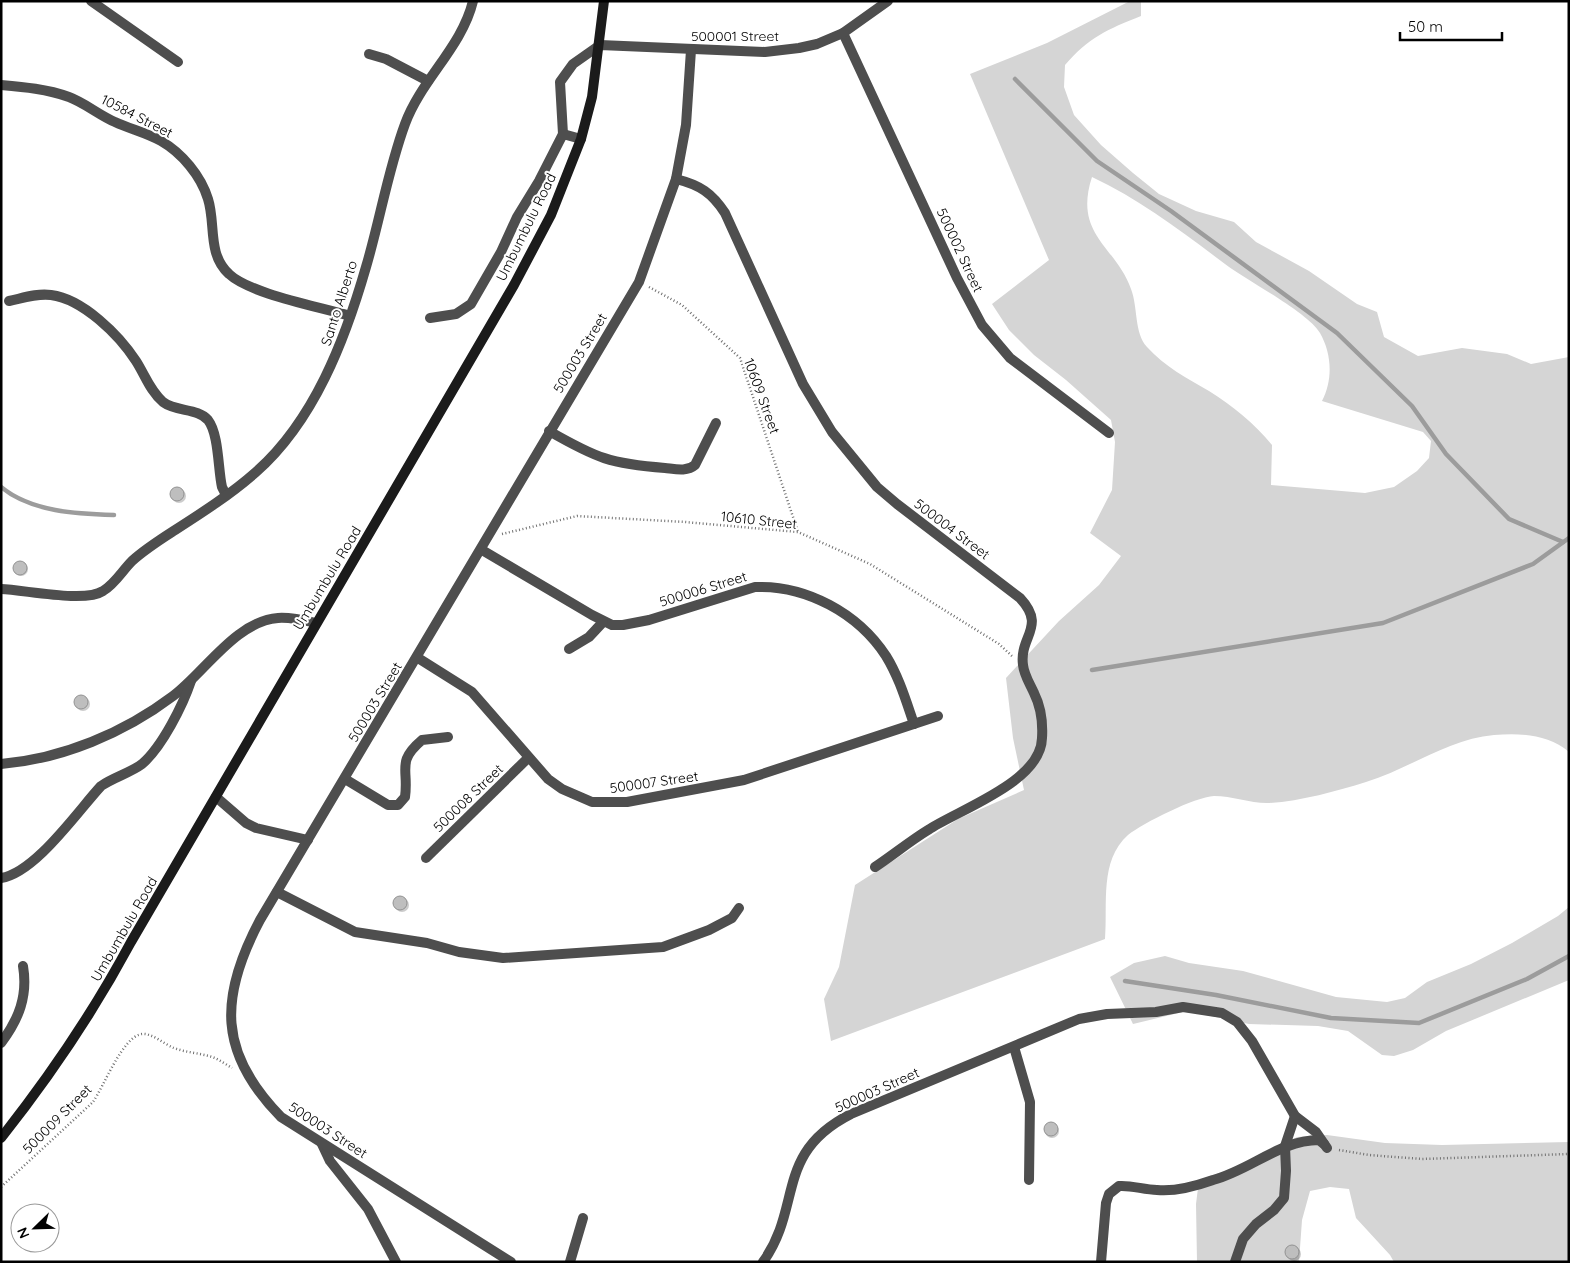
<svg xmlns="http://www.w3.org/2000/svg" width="1570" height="1263" font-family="Quicksand,sans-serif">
<rect width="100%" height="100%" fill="#fff"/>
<g fill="#d5d5d5" fill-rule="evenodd">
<path d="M1130,1h11v15c-33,13 -53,22 -76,49l-1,22 10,28 27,30 32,28 26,21 37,17 38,11 22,20 53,29 48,33 20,8 7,25 34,19 44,-8 45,6 24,10 38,-7v395c-21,-18 -49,-19 -75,-17 -46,4 -85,34 -128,47 -29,9 -65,19 -96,21 -18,1 -37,-7 -56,-7 -19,1 -71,27 -86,39 -29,26 -20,69 -23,104l-274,102 -7,-42 15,-32 16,-82 103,-66 66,-29 -11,-52 -7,-60 53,-57 40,-36 22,-29 -31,-23 22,-43 3,-48 -4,-22 -45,-40 -32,-25 -25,-25 -17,-26 57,-44 -79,-186 77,-31zM1092,177c49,23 89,54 133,87 21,16 84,49 95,69 12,21 13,47 2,68l101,31 8,9 -2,17 -12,13 -23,16 -29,6 -94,-8 1,-40c-18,-22 -39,-39 -63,-54 -22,-13 -44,-24 -62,-44 -13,-14 -9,-40 -16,-58 -15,-43 -58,-54 -39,-112z"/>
<polygon points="1569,907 1569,980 1446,1031 1413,1050 1394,1056 1382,1055 1348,1031 1318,1026 1249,1024 1187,1011 1133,1024 1110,977 1134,963 1165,956 1189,963 1243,971 1336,997 1387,1002 1405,998 1427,982 1471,964 1512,943 1558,916"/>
<polygon points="1327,1135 1385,1143 1442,1145 1569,1142 1569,1262 1394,1262 1390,1255 1356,1218 1349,1189 1330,1187 1310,1191 1302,1220 1299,1262 1197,1262 1196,1204 1199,1180 1251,1162 1297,1137"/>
</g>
<g fill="#0003">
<circle cx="179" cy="496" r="7"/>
<circle cx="21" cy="569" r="7"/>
<circle cx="83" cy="704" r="7"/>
<circle cx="402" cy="905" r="7"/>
<circle cx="1052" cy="1131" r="7"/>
<circle cx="1294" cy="1254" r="7"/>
</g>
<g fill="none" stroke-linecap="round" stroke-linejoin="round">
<g stroke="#9c9c9c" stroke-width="4.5">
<polyline points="1015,79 1097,161 1171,211 1337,333 1412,406 1446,454 1509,519 1563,542"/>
<path d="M1,487c30,25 77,27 113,28"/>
<polyline points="1092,670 1383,623 1533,564 1569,538"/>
<polyline points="1125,981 1216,995 1331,1018 1419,1023 1527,979 1569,956"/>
</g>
</g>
<g fill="#bebebe" stroke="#929292">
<circle cx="177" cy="494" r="7"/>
<circle cx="20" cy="568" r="7"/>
<circle cx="81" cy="702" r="7"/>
<circle cx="400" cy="903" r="7"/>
<circle cx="1051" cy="1129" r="7"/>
<circle cx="1292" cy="1252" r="7"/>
</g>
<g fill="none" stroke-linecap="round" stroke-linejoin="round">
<g stroke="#707070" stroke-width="2.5" stroke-dasharray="1 2.5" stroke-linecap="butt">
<polyline points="649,287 682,305 740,358 798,532"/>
<polyline points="502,534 577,516 685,522 798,532 870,564 999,644 1012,656"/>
<polyline points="1339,1150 1369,1155 1422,1159 1569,1154"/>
<path d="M1,1187l92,-85c11,-16 30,-66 49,-68 10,-1 22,10 32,14 13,5 28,5 41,10 6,3 12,7 17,10"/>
</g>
<g stroke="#4e4e4e" stroke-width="10">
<polyline points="91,1 178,62"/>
<polyline points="843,33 957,278 982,325 1010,358 1109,433"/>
<polyline points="369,54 386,59 428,81"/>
<path d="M1,85c23,2 46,4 68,12 16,6 30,18 46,25 15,7 32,11 46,19 21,12 40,35 47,58 8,25 -1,55 21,75 21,20 92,33 121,42"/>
<polyline points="563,134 560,82 573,64 600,45 765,52 799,48 817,44 843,33 888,1"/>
<path d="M676,179c24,6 36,14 49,34l78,171 29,48 45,55 20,17 123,94c27,29 -1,38 3,67 1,10 7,19 11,28 7,14 9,29 8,45 -1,44 -82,71 -114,92 -18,11 -35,25 -53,37"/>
<path d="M9,301c14,-3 28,-8 42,-6 32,4 68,40 85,66 9,14 14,30 27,41 13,10 35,6 45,18 11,14 10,50 14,67l4,8"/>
<polyline points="430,318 456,314 471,304 501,252 517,217 539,181 563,134 581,139"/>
<path d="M549,431c47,27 62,33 116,37 10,1 22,4 30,-3l21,-42"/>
<path d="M482,550l110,65 20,10h11l26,-5 106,-33c51,-2 103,26 131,69 13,21 20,45 28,68"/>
<path d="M1,589c25,1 84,14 102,2 12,-7 19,-20 29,-30 12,-11 26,-20 40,-29 28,-18 58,-37 84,-60 58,-51 89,-132 110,-205 14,-47 22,-97 39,-143 16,-44 57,-77 68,-123"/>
<polyline points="569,649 589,637 603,622"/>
<polyline points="418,658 472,692 548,779 562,789 592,802 627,802 744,780 938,716"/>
<path d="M1,764c61,-5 123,-31 172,-68 31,-23 63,-75 105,-78 12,-1 25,2 38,5"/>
<path d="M345,779l43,26h10l7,-8c4,-28 -9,-35 17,-57l26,-3"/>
<polyline points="216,797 246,823 256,828 308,840"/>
<polyline points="426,858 528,758"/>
<path d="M1,878c34,-5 76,-66 100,-92 13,-9 29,-13 41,-22 20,-17 41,-59 49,-83"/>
<polyline points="277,892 355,932 427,943 459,952 503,958 663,947 709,930 732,918 739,908"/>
<path d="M1,1043c18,-24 27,-47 22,-77"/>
<polyline points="1014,1047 1030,1102 1029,1180"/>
<polyline points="322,1144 330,1161 368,1209 396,1262"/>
<path d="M511,1262l-230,-145c-63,-64 -62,-120 -21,-197l379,-638 37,-103 10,-54 5,-75"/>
<polyline points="570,1262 583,1218"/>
<path d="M763,1262c40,-56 11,-109 88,-148l228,-95 28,-5 49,-2 27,-5 39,6 15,9 15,19 43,75 21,16 11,16"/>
<path d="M1101,1262l5,-59 3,-9 10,-8c13,-1 25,4 38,4 19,2 39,-4 56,-10 38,-10 67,-40 106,-40l5,4"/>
<polyline points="1235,1262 1243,1239 1256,1224 1274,1210 1284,1198 1286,1171 1285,1146 1295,1116"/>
</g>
<path stroke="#1b1b1b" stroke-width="10" d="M1,1138c49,-62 93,-127 130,-196l383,-657 37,-70 30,-76 11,-42 12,-96"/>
</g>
<g text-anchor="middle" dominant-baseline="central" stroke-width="4" stroke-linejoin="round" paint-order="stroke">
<g font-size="14" fill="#000" stroke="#fff">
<text x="735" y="36">500001 Street</text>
<text transform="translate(137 116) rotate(27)">10584 Street</text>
<text transform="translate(526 227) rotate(-64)">Umbumbulu Road</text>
<text transform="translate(960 250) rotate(65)">500002 Street</text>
<text transform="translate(339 303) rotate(-72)">Santo Alberto</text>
<text transform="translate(580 353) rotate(-59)">500003 Street</text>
<text transform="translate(762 396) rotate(70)">10609 Street</text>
<text transform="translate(759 520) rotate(6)">10610 Street</text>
<text transform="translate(952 529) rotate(37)">500004 Street</text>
<text transform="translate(327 578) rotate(-59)">Umbumbulu Road</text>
<text transform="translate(703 589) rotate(-17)">500006 Street</text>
<text transform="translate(375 702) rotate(-59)">500003 Street</text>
<text transform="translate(654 782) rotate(-8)">500007 Street</text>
<text transform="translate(468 798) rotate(-44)">500008 Street</text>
<text transform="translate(124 929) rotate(-60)">Umbumbulu Road</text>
<text transform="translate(877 1090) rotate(-24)">500003 Street</text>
<text transform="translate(57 1119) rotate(-45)">500009 Street</text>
<text transform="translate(328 1130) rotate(33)">500003 Street</text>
</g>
</g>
<rect width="1570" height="1263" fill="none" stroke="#000000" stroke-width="5"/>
<g transform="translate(35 1228) rotate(247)"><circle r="24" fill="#ffffff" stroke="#999999"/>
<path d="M0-4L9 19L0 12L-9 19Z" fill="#000000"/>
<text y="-8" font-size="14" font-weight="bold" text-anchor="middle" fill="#000000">N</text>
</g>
<path d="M1400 32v8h102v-8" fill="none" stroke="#000000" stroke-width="2.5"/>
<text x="1408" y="32" font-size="15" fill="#000000" stroke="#ffffff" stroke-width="4" paint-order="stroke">50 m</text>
</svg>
